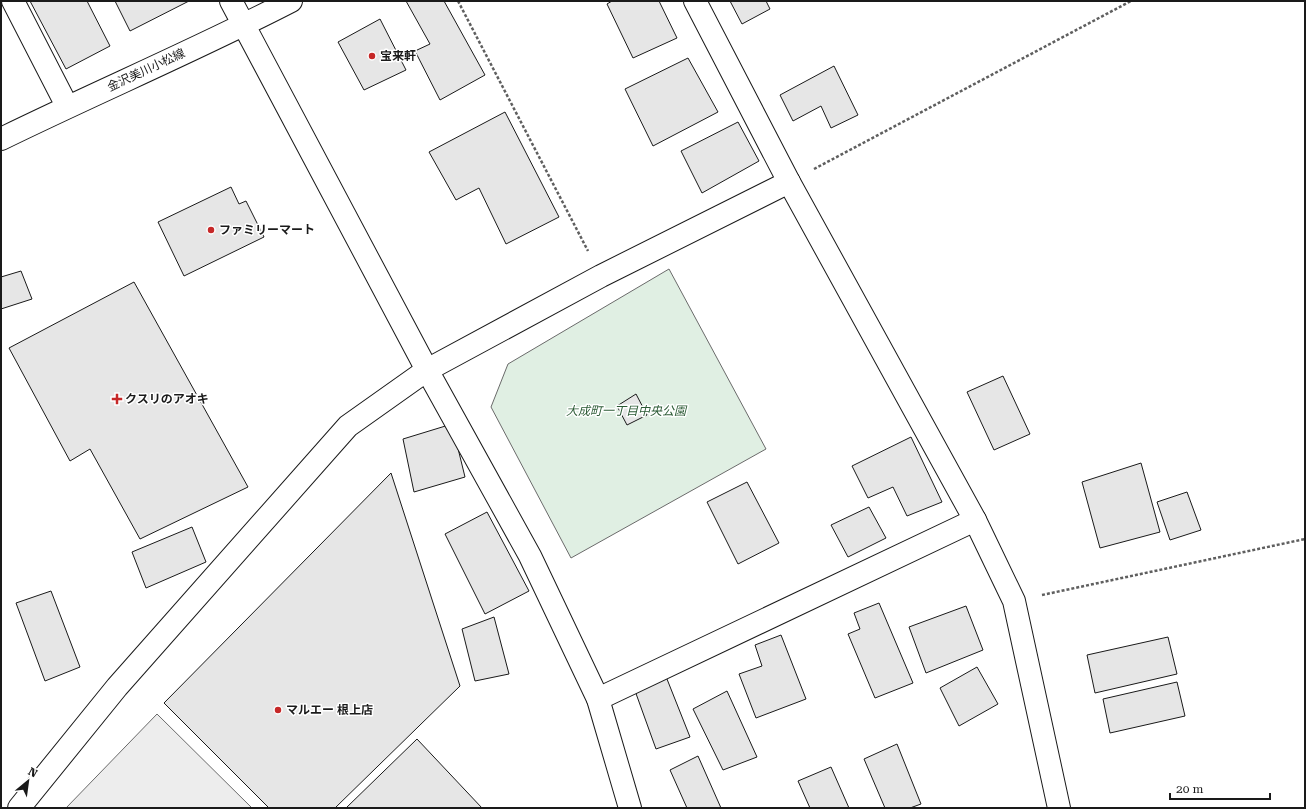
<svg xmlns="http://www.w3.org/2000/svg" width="1306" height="809" font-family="'Roboto Serif','Noto Sans JP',serif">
<rect width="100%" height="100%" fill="#fff"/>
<polygon fill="#e0efe3" stroke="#6a6a6a" points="669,269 766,449 571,558 491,407 508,364"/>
<polygon fill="#ededed" stroke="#6a6a6a" points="157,714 252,808 66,808"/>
<g fill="#e6e6e6" stroke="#1a1a1a">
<polygon points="30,1 87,1 110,46 66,69"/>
<polygon points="115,1 189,1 130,31"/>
<polygon points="406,1 444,1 485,75 440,100 415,51 430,44"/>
<polygon points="612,1 659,1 677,38 633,58 607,4"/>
<polygon points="730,1 766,1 770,9 742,24"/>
<polygon points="380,19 406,70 364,90 338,42"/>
<polygon points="688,58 718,112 653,146 625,89"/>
<polygon points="834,66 858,115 831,128 821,106 793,121 780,95"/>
<polygon points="505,112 559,217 506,244 479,188 456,200 429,152"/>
<polygon points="738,122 759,161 702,193 681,151"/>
<polygon points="231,187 239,204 246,201 264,237 184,276 158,222"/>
<polygon points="21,271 32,299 1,309 1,277"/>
<polygon points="134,282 248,487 140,539 90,449 70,461 9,348"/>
<polygon points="1003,376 1030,434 994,450 967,392"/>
<polygon points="636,394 647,415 627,425 617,406"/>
<polygon points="452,424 465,477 414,492 403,439"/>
<polygon points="911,437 942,502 907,516 893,487 868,498 852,466"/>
<polygon points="1141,463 1160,532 1100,548 1082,482"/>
<polygon points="391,473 460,686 335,808 269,808 164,703"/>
<polygon points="747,482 779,543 738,564 707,502"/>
<polygon points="1187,492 1201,530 1170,540 1157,502"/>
<polygon points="869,507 886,538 848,557 831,525"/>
<polygon points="487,512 529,591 485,614 445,534"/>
<polygon points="192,527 206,562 146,588 132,552"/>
<polygon points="51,591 80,667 45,681 16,603"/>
<polygon points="879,603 913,683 875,698 848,634 860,629 854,613"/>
<polygon points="966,606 983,650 926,673 909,627"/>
<polygon points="494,617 509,674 475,681 462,629"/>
<polygon points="781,635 806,699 756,718 739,674 762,666 755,645"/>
<polygon points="1168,637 1177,674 1095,693 1087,655"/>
<polygon points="977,667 998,704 959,726 940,688"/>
<polygon points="665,674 690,737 656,749 634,688"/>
<polygon points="1177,682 1185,716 1110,733 1103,699"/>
<polygon points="727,691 757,757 723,770 693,709"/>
<polygon points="417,739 482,808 346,808"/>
<polygon points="897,744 921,804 910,808 885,808 864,759"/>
<polygon points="698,756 721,808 687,808 670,770"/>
<polygon points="831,767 849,808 810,808 798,781"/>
</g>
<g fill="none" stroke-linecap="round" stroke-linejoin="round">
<defs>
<g id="street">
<polyline points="13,1 67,106"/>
<polyline points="231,1 427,370 530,556 598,699 630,808"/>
<polyline points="598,699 975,520"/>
</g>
<g id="secondary">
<polyline points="695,1 789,182 975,520 1014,601 1059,808"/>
<polyline points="19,808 117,687 348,426 427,370 601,276 789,182"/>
</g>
<path id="primary" d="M1,139c96,-47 195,-89 290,-138"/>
</defs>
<use href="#street" stroke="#1a1a1a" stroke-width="24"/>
<use href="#secondary" stroke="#1a1a1a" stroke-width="24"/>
<use href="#primary" stroke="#1a1a1a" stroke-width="24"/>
<g stroke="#5f5f5f" stroke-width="2.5" stroke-dasharray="3 2" stroke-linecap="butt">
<polyline points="458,1 588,251"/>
<polyline points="814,169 1131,1"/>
<polyline points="1042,595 1305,539"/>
</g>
<use href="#street" stroke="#fff" stroke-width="22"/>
<use href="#secondary" stroke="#fff" stroke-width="22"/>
<use href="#primary" stroke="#fff" stroke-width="22"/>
</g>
<g fill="#c62828" stroke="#fff" stroke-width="1.5">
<circle cx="372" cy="56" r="4"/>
<circle cx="211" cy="230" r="4"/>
<path d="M115 393h4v4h4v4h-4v4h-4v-4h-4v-4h4z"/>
<circle cx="278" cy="710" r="4"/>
</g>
<g text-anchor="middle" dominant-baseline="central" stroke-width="3" stroke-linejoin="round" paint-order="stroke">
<g font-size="12" font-weight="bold" fill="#1a1a1a" stroke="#fff" text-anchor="start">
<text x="380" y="56">宝来軒</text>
<text x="219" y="230">ファミリーマート</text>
<text x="125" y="399">クスリのアオキ</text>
<text x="286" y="710">マルエー 根上店</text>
</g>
<g font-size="12" fill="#1a1a1a" stroke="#fff">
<text transform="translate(146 70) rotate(-25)">金沢美川小松線</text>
</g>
<g font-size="12" font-style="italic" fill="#2b5a34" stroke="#fff">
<text x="626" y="411">大成町一丁目中央公園</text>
</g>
</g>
<rect width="1306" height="809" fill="none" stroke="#1a1a1a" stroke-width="4"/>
<g transform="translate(28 781) rotate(29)" stroke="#ffffff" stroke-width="3" paint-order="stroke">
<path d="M0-3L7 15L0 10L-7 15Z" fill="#1a1a1a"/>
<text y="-6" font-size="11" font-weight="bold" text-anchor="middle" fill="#1a1a1a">N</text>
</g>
<path d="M1170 793v6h100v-6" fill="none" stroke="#1a1a1a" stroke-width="2"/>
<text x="1176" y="793" font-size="12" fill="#1a1a1a" stroke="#ffffff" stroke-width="3" paint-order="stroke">20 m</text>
</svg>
